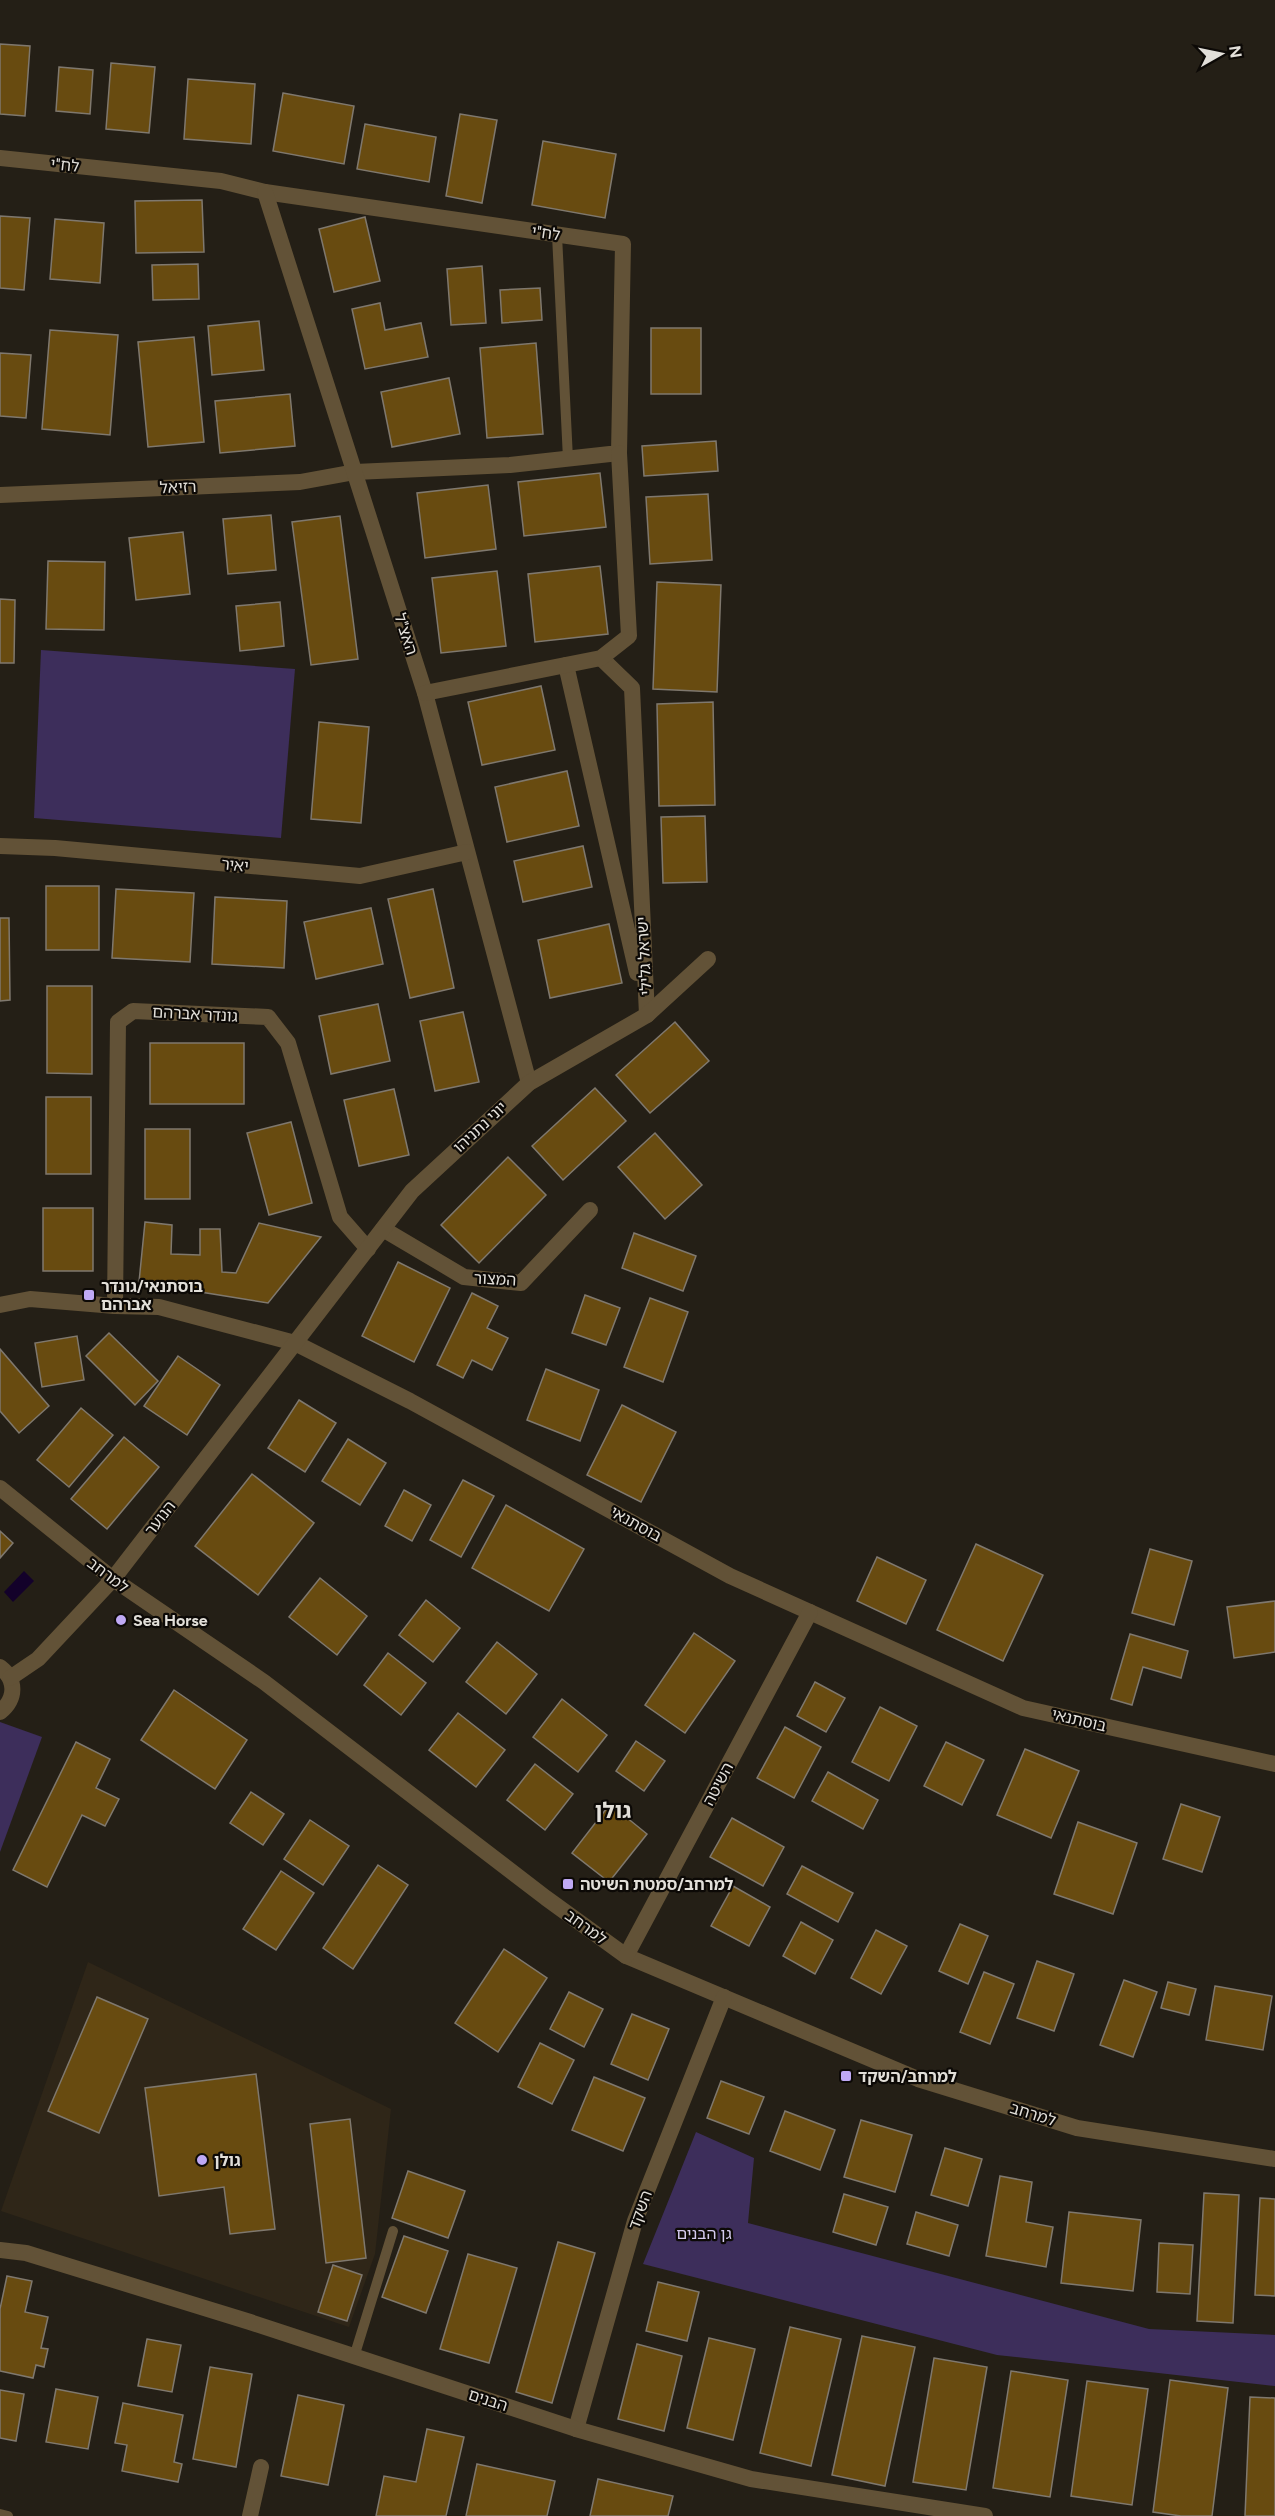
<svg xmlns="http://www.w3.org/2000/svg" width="1275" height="2516" font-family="Figtree,'Noto Sans Hebrew',sans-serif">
<rect width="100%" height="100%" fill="#241f16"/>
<polygon fill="#2f2618" points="88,1962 391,2109 375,2254 349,2327 1,2211"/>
<g fill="#3d2e5b">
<polygon points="41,650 295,669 281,838 34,818"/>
<polygon points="0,1722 42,1737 0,1852"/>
<polygon points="696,2132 754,2158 748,2223 1149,2329 1275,2335 1275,2386 997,2355 643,2264"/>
</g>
<polygon fill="#13012a" points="24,1571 34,1581 13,1602 4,1592"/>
<g fill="#684b10" stroke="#7f786e" stroke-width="1.5">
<polygon points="0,44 30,46 25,116 0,114"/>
<polygon points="111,63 155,67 149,133 106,129"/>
<polygon points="59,67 93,70 90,114 56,111"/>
<polygon points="188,79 255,84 251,144 184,139"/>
<polygon points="283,93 354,106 344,164 273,151"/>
<polygon points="460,114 497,120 482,203 446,196"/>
<polygon points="365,124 436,137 429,182 357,169"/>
<polygon points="543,141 616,154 605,218 532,205"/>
<polygon points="202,200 204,252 136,253 135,201"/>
<polygon points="0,216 30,218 24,290 0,288"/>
<polygon points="365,217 380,281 334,292 319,229"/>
<polygon points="55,219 104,223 100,283 50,279"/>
<polygon points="198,264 199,299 153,300 152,265"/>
<polygon points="482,266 486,323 451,325 447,269"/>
<polygon points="540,288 542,320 502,323 500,290"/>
<polygon points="380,303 385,330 421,323 428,357 365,369 352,309"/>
<polygon points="259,321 264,370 212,375 208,326"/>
<rect x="651" y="328" width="50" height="66"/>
<polygon points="50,330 118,335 110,435 42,429"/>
<polygon points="194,337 204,442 148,447 138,342"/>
<polygon points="536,343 543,434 487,438 480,348"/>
<polygon points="0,353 31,355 26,418 0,416"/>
<polygon points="449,378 460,434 392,447 381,392"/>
<polygon points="290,394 295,446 220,453 215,401"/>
<polygon points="716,441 718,471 644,476 642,446"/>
<polygon points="600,473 606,527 524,536 518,482"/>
<polygon points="488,485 496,549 425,558 417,493"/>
<polygon points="708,494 712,560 650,564 646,497"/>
<polygon points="271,515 276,570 228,574 223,519"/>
<polygon points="340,516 358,659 311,665 292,522"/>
<polygon points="183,532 190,594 136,600 129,538"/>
<polygon points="48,561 105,562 104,630 46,629"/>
<polygon points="600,566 608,634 535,642 528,574"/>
<polygon points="497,571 506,646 441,653 432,578"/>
<polygon points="657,582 721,585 717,692 653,689"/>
<polygon points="0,599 15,600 14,663 0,663"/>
<polygon points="280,602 284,646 240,651 236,606"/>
<polygon points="541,686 555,750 482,765 468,702"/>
<polygon points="713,702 715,805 659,806 657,704"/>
<polygon points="319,722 369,727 361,823 311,819"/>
<polygon points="567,771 579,826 507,842 495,787"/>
<polygon points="705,816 707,882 663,883 661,817"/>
<polygon points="583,846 592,887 523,902 514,861"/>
<rect x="46" y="886" width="53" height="64"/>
<polygon points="116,889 194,893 190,962 112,958"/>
<polygon points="433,889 454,988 410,998 388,899"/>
<polygon points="215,897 287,901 284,968 212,964"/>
<polygon points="371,908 383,964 316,979 304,922"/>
<polygon points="0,918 9,918 10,1000 0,1001"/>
<polygon points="609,924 622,983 550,998 538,940"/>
<polygon points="47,986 92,986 92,1074 47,1073"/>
<polygon points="378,1004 390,1061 331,1074 319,1016"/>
<polygon points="463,1012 479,1082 435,1091 420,1021"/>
<polygon points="675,1022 709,1061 650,1113 616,1075"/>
<rect x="150" y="1043" width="94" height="61"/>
<polygon points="595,1088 626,1121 563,1180 532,1146"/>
<polygon points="394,1089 409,1155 359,1166 344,1100"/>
<rect x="46" y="1097" width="45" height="77"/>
<polygon points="291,1122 312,1203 269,1215 247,1133"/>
<rect x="145" y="1129" width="45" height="70"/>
<polygon points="655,1133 702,1185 665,1219 618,1167"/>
<polygon points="508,1157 546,1195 479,1263 441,1225"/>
<rect x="43" y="1208" width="50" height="63"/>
<polygon points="145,1222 172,1225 171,1254 200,1255 200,1229 220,1229 222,1272 236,1273 259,1223 321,1237 268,1303 139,1282"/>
<polygon points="634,1233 696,1256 683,1291 622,1268"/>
<polygon points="398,1262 450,1288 414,1362 362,1336"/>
<polygon points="472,1293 498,1306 487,1328 508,1338 492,1370 472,1360 463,1378 437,1365"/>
<polygon points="585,1295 620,1308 606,1345 572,1333"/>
<polygon points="650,1298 688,1312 663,1382 624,1367"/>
<polygon points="109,1333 158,1381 135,1405 86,1356"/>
<polygon points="77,1336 84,1380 42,1387 35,1343"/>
<polygon points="0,1349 49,1406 19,1433 0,1411"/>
<polygon points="178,1356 220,1385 187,1435 144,1406"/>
<polygon points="546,1369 599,1390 580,1441 527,1420"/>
<polygon points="299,1400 336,1423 305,1472 268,1448"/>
<polygon points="622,1405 676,1432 641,1502 587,1475"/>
<polygon points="81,1408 113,1435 69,1487 37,1460"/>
<polygon points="124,1437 159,1467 107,1529 71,1499"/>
<polygon points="348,1439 386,1463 360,1505 322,1481"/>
<polygon points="252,1474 314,1523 258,1595 195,1546"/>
<polygon points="463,1480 494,1496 461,1557 430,1540"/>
<polygon points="404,1490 431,1505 412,1541 385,1526"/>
<polygon points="506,1505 584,1549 549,1611 472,1568"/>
<polygon points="0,1531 13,1543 0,1558"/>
<polygon points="976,1544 1043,1575 1003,1661 937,1630"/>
<polygon points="1150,1549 1192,1561 1174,1625 1132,1613"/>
<polygon points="877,1557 926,1580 906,1624 857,1601"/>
<polygon points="320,1578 367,1616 337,1655 289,1617"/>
<polygon points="426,1600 460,1628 433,1662 399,1635"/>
<polygon points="1275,1601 1275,1652 1234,1658 1227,1607"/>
<polygon points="694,1633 735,1661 685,1733 645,1705"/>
<polygon points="1130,1634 1188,1651 1181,1678 1143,1667 1132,1705 1111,1699"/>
<polygon points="497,1642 537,1674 506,1714 466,1682"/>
<polygon points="388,1653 426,1683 401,1715 364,1685"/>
<polygon points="815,1682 845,1698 826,1732 797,1716"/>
<polygon points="174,1690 247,1740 215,1789 141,1740"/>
<polygon points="562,1699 607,1735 578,1772 533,1737"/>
<polygon points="880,1707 917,1726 889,1781 852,1762"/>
<polygon points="458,1713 505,1750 476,1787 429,1750"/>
<polygon points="785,1727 821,1747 794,1798 757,1778"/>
<polygon points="636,1741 665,1761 644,1791 616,1771"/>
<polygon points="76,1742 110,1759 96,1788 119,1799 105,1826 82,1815 47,1887 13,1870"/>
<polygon points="946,1742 984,1760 962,1805 924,1786"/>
<polygon points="1025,1749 1079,1771 1051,1838 997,1815"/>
<polygon points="535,1764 573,1794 545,1830 507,1800"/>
<polygon points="828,1772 878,1800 863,1829 812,1801"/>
<polygon points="251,1792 284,1814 263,1845 230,1823"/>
<polygon points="610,1804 647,1834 609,1882 572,1853"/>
<polygon points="1181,1804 1220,1817 1202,1872 1163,1859"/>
<polygon points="732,1818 784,1847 763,1886 710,1857"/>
<polygon points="310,1820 349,1846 323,1885 284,1859"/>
<polygon points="1078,1822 1137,1843 1113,1914 1054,1894"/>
<polygon points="378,1865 408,1885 353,1969 323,1948"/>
<polygon points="802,1866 853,1893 838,1922 787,1894"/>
<polygon points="281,1871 314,1893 276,1950 243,1929"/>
<polygon points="733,1886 770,1907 749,1946 711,1926"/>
<polygon points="801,1922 833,1940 815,1974 783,1956"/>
<polygon points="960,1924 988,1936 968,1984 939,1971"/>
<polygon points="876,1930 907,1946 881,1994 851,1978"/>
<polygon points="504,1949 547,1978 498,2052 455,2023"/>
<polygon points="1037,1961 1074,1974 1054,2031 1017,2018"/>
<polygon points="984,1972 1014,1984 990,2044 960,2032"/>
<polygon points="1124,1980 1157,1992 1133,2057 1100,2045"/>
<polygon points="1168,1982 1196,1989 1189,2015 1161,2008"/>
<polygon points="1215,1986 1272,1996 1263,2050 1206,2040"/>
<polygon points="569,1992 603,2009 584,2047 550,2029"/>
<polygon points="97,1997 148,2019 99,2133 48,2111"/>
<polygon points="632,2014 669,2029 648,2080 611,2064"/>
<polygon points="540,2043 574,2060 552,2104 518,2087"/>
<polygon points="256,2074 275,2229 230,2234 224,2187 159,2196 145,2088"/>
<polygon points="594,2077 645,2098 623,2151 572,2130"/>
<polygon points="721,2081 764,2097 749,2134 707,2118"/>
<polygon points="785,2111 835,2130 820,2170 770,2151"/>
<polygon points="350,2119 366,2258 326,2263 310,2124"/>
<polygon points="861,2120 912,2135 895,2192 844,2177"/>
<polygon points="945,2148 982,2159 968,2206 931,2195"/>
<polygon points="408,2171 465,2191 448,2238 392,2218"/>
<polygon points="1000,2176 1032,2182 1026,2222 1053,2227 1046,2267 986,2256"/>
<polygon points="1204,2193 1239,2195 1233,2323 1197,2321"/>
<polygon points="844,2194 888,2207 876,2245 833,2232"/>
<polygon points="1260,2198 1275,2199 1275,2296 1255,2295"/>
<polygon points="916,2212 958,2225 949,2256 907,2244"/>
<polygon points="1069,2212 1141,2220 1133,2291 1061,2283"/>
<polygon points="404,2236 448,2251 426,2313 382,2297"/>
<polygon points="558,2242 595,2253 552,2403 516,2392"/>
<polygon points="1159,2243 1193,2245 1190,2294 1157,2292"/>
<polygon points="468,2254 517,2268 489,2363 440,2349"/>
<polygon points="333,2265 362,2275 347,2321 318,2312"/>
<polygon points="7,2276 32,2281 25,2312 48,2317 41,2348 48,2349 44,2367 36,2365 33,2378 0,2371 0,2309"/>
<polygon points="658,2282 699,2292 687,2341 646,2331"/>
<polygon points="790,2327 841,2339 811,2466 760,2453"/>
<polygon points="862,2336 915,2347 885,2486 832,2475"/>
<polygon points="709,2338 755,2349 733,2440 687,2428"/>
<polygon points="147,2339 181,2345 172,2392 138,2386"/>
<polygon points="637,2344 682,2356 664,2431 618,2419"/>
<polygon points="934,2358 987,2367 966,2490 913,2482"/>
<polygon points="210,2367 252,2374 236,2467 193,2459"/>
<polygon points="1011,2371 1068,2380 1050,2497 993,2488"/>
<polygon points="1170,2380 1228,2388 1212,2516 1181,2516 1153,2512"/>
<polygon points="1087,2381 1148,2389 1132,2505 1071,2496"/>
<polygon points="56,2389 98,2397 88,2449 46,2442"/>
<polygon points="0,2390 24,2394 16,2441 0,2438"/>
<polygon points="298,2395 344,2405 328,2485 281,2476"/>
<polygon points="1250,2397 1275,2398 1275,2516 1245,2516"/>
<polygon points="123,2403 183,2415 174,2462 182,2464 178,2482 122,2471 127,2445 115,2443"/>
<polygon points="427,2429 464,2437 446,2516 376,2516 384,2476 416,2482"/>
<polygon points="477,2464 555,2481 547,2516 466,2516"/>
<polygon points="598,2479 673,2496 668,2516 590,2516"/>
</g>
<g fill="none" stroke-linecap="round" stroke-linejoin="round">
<g stroke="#625237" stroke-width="10">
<polyline points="557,235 568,459"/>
<polyline points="354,2357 393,2231"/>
<polyline points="0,2514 8,2516"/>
</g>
<g stroke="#625237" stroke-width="16">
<polyline points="0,158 221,181 265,192 623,244 619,453 510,465 355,472 300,482 0,495"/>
<polyline points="265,192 425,693 529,1083"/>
<polyline points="601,658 632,688 647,1015"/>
<polyline points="566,665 637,973"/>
<polyline points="425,693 601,658 629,636 619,453"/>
<polyline points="0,846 55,848 360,876 467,852"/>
<polyline points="383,1229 464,1277 521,1283 590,1210"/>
<polyline points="0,1305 30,1299 115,1306 159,1307 295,1343 410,1401 730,1576 1023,1708 1275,1764"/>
<polyline points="115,1306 118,1022 133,1011 268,1017 288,1043 340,1217 368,1249"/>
<polyline points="0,1488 113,1579 264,1682 546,1898 626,1956 918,2079 1077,2128 1275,2159"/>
<path d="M0,1667c17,13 16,32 0,45"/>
<polyline points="10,1678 38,1659 113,1579 412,1191 529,1083 647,1015 708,959"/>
<polyline points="626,1956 810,1612"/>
<polyline points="576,2429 635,2221 724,1997"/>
<polyline points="250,2516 261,2467"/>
</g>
<polyline stroke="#625237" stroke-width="16" points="0,2250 26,2253 250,2322 576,2429 751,2479 985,2516"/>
</g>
<g fill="#bfa9f4" stroke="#0c0906" stroke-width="2">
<rect x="83" y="1289" width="12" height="12" rx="3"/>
<circle cx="121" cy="1620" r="6"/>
<rect x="562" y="1878" width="12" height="12" rx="3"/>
<rect x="840" y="2070" width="12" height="12" rx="3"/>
<circle cx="202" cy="2160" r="6"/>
</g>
<g text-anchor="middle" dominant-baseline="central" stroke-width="4.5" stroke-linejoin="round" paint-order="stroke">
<g font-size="16" fill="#e2dfd9" stroke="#0c0906">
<text transform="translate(65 165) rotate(6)">לח"י</text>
<text transform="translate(546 233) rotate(8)">לח"י</text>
<text transform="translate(178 487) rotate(-2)">רזיאל</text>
<text transform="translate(406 634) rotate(72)">האצ"ל</text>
<text transform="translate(235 865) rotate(5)">יאיר</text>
<text transform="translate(644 956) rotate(-93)">ישראל גלילי</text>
<text transform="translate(195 1014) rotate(3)">גונדר אברהם</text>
<text transform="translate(480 1127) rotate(-43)">יוני נתניהו</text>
<text transform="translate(495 1279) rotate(3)">המצור</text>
<text transform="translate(160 1518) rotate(-52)">הנוער</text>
<text transform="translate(636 1524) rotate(29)">בוסתנאי</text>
<text transform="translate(108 1575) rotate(37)">למרחב</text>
<text transform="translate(1079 1720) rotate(13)">בוסתנאי</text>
<text transform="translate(718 1784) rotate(-62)">השיטה</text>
<text transform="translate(586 1927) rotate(36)">למרחב</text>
<text transform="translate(1033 2114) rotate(17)">למרחב</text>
<text transform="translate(640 2210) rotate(-70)">השקד</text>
<text transform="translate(488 2400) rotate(18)">הבנים</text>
</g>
<g font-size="16" font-weight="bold" fill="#e2dfd9" stroke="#0c0906" text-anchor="start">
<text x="101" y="1286">בוסתנאי/גונדר<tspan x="101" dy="18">אברהם</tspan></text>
<text x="133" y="1620">Sea Horse</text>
<text x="580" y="1884">למרחב/סמטת השיטה</text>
<text x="858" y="2076">למרחב/השקד</text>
<text x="214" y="2160">גולן</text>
</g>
<g font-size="16" fill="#d5cbf0" stroke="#0c0906">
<text x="704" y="2233">גן הבנים</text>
</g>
<g font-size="22" font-weight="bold" fill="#e2dfd9" stroke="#0c0906">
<text x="613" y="1810">גולן</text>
</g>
</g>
<g transform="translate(1221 54) rotate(81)" stroke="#0c0906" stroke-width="4.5" paint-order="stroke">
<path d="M0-4.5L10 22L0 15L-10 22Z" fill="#e2dfd9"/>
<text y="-9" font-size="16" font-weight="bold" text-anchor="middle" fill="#e2dfd9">N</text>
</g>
</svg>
